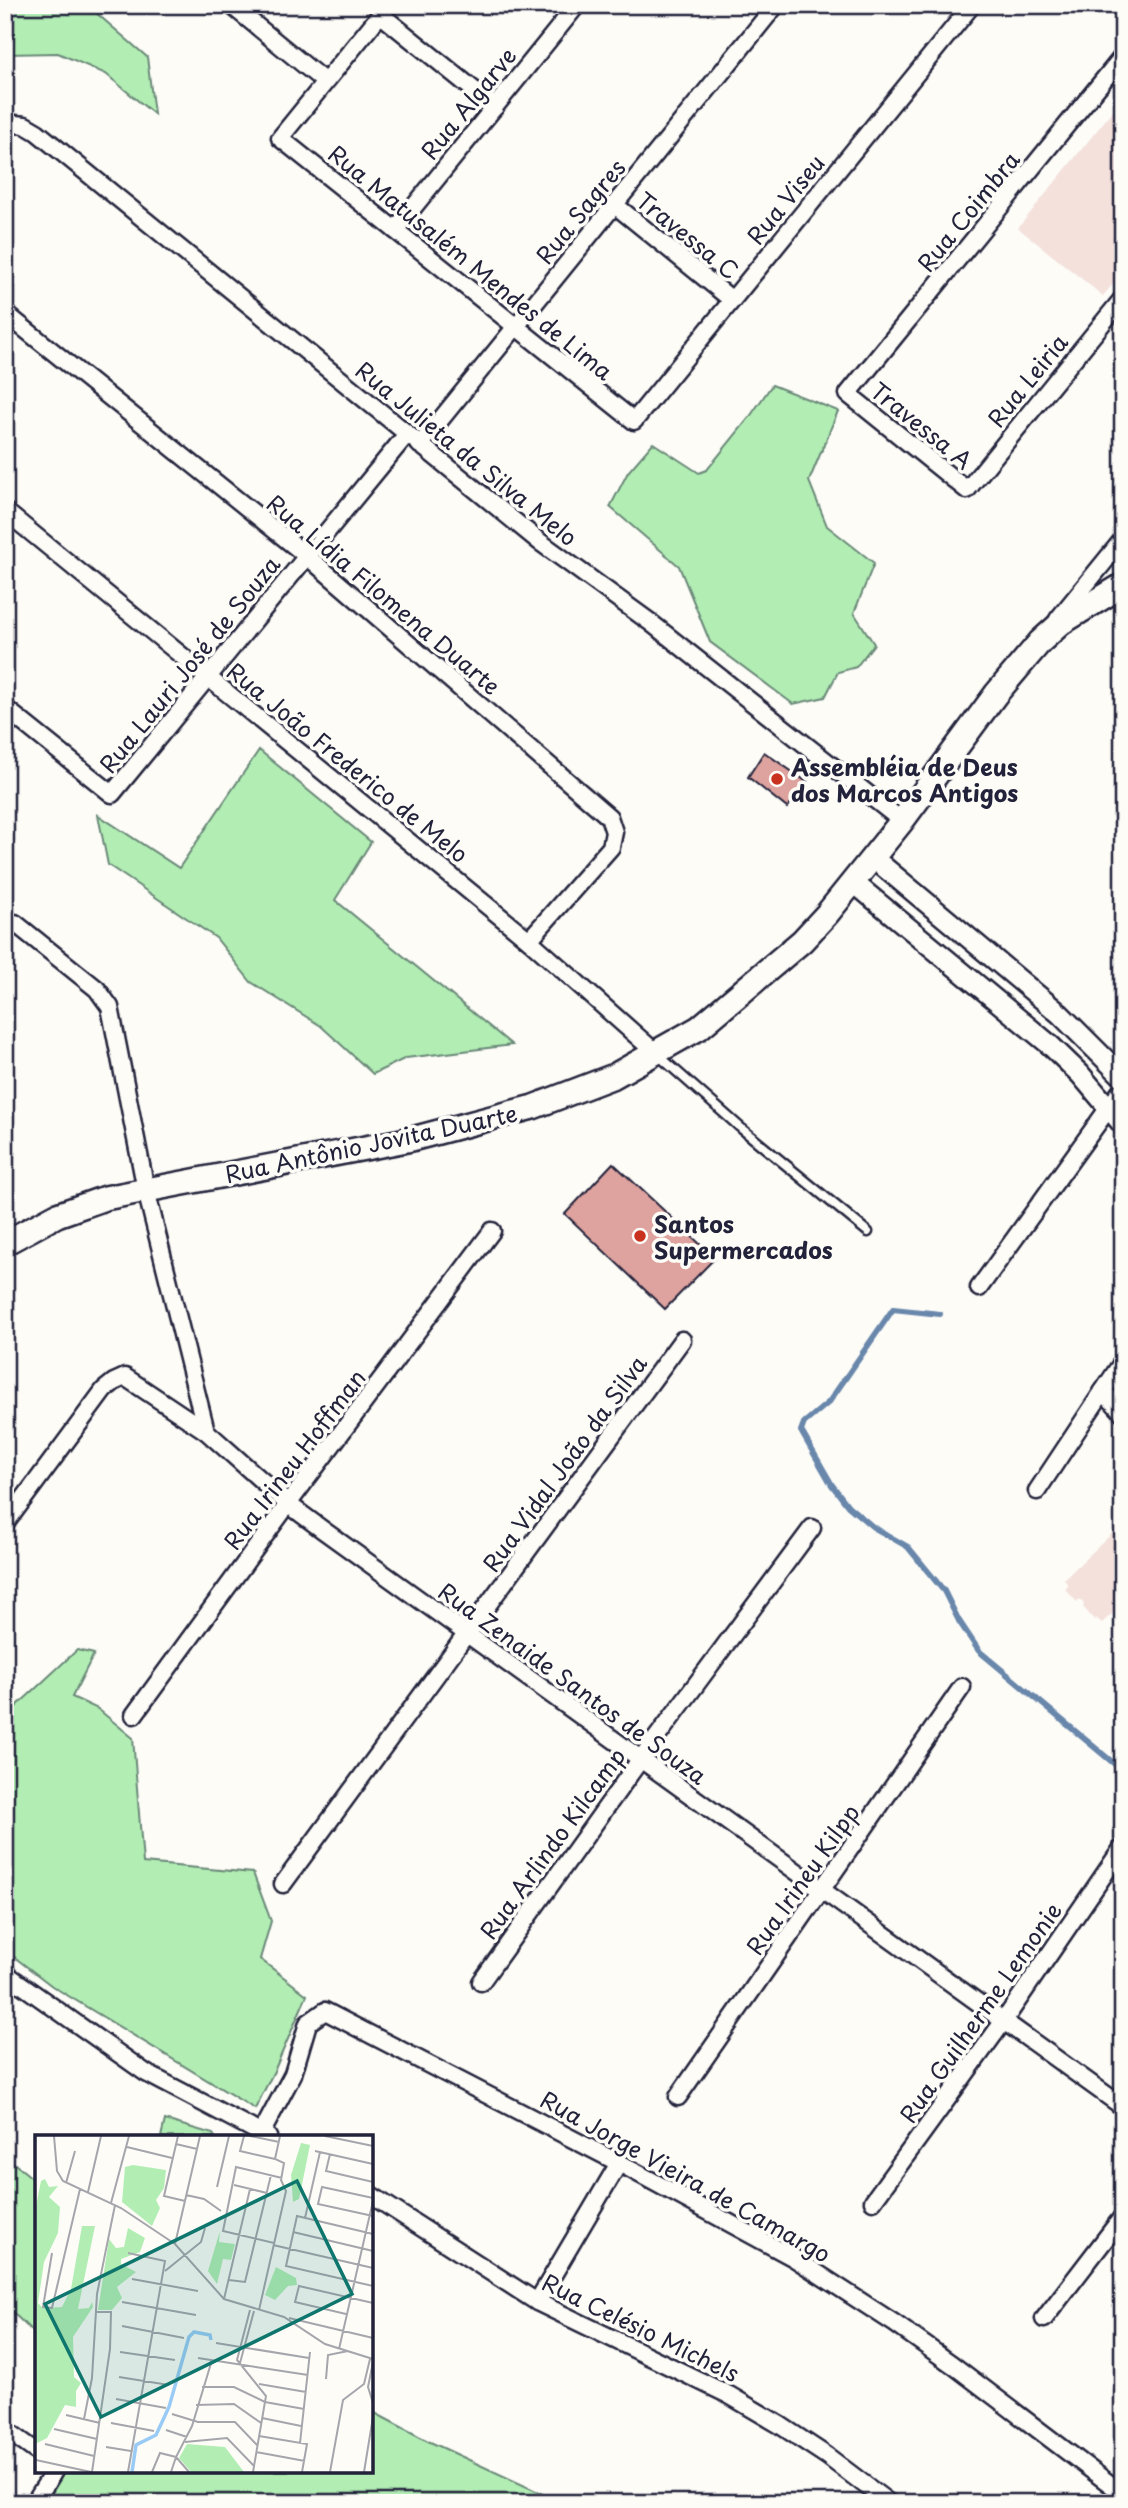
<svg xmlns="http://www.w3.org/2000/svg" width="1128" height="2508" font-family="'Playpen Sans',sans-serif">
<rect width="100%" height="100%" fill="#fdfcf7"/>
<filter id="ink" filterUnits="userSpaceOnUse"><feTurbulence type="fractalNoise" baseFrequency=".0143" numOctaves="2"/><feDisplacementMap in="SourceGraphic" scale="14" xChannelSelector="R" yChannelSelector="G"/><feConvolveMatrix kernelMatrix="1 2 1 2 8 2 1 2 1" color-interpolation-filters="sRGB"/></filter>
<g filter="url(#ink)">
<g fill="#f4e1dc">
<polygon points="1123,98 1123,272 1103,296 1018,228"/>
<polygon points="1123,1523 1123,1604 1102,1623 1096,1618 1095,1621 1083,1607 1084,1604 1080,1600 1077,1602 1065,1589 1068,1585 1064,1579"/>
</g>
<g fill="#b2eeb4" stroke="#6a8878" stroke-width="2">
<polygon points="5,5 87,5 147,57 154,114 106,74 58,53 5,54"/>
<polygon points="772,385 838,411 809,481 827,526 874,563 854,613 874,644 856,667 838,672 825,697 793,704 710,642 679,566 610,507 628,472 653,443 699,473 707,470 749,418"/>
<polygon points="259,750 371,842 335,900 512,1045 406,1058 373,1074 321,1026 251,982 216,938 108,865 98,815 179,868"/>
<polygon points="77,1650 94,1654 72,1697 98,1709 133,1738 143,1863 253,1873 271,1921 260,1959 307,1995 275,2069 255,2109 52,1986 5,1950 5,1717"/>
<polygon points="165,2120 213,2134 215,2137 161,2137"/>
<polygon points="5,2156 37,2182 37,2336 5,2305"/>
<polygon points="371,2411 428,2441 562,2503 46,2503 65,2471 371,2471"/>
</g>
<g fill="none" stroke-linecap="round" stroke-linejoin="round">
<polyline stroke="#6987ab" stroke-width="6" points="940,1314 893,1309 829,1402 804,1423 801,1431 832,1485 848,1506 873,1527 908,1547 944,1591 959,1621 979,1651 1123,1771"/>
</g>
<g fill="#dea39e" stroke="#22223b" stroke-width="2">
<polygon points="764,752 807,782 787,808 748,777"/>
<polygon points="613,1163 715,1258 665,1309 565,1214"/>
</g>
<g fill="none" stroke-linecap="round" stroke-linejoin="round">
<defs>
<polyline id="service" points="657,1054 742,1129 868,1232"/>
<g id="minor">
<polyline points="231,5 325,82"/>
<polyline points="388,5 280,138 634,421 972,5"/>
<polyline points="380,14 495,107"/>
<polyline points="1123,56 848,394 967,490 1123,298"/>
<polyline points="5,123 25,125 37,132 540,542 650,622 902,821"/>
<polyline points="615,205 732,300"/>
<polyline points="395,230 577,5"/>
<polyline points="5,313 307,556 609,817 614,832 611,847 529,940"/>
<polyline points="420,445 776,5"/>
<polyline points="5,511 529,940 656,1053"/>
<polyline points="1058,619 1123,539"/>
<polyline points="5,708 112,794 407,434"/>
<polyline points="15,923 97,989 110,1007 146,1190 206,1431"/>
<polyline points="979,1288 1123,1088"/>
<polyline points="1103,1391 1123,1413"/>
<polyline points="1037,1491 1123,1361"/>
<polyline points="5,1524 104,1390 114,1382 125,1377 206,1431 288,1504 323,1530 1123,2107"/>
<polyline points="134,1715 288,1504 492,1231"/>
<polyline points="283,1884 682,1340"/>
<polyline points="5,1973 146,2073 268,2137"/>
<polyline points="481,1982 640,1760 812,1528"/>
<polyline points="678,2097 962,1687"/>
<polyline points="261,2134 293,2074 308,2023 325,2011 619,2163 794,2258 894,2323 953,2365 1123,2494"/>
<polyline points="371,2195 537,2302 729,2395 780,2425 827,2456 889,2503"/>
<polyline points="873,2201 1003,2022 1123,1847"/>
<polyline points="537,2302 619,2163"/>
<polyline points="1044,2319 1123,2216"/>
<polyline points="5,2429 37,2452"/>
<polyline points="34,2503 54,2471"/>
</g>
<g id="tertiary">
<polyline points="1122,5 1123,6"/>
<polyline points="872,857 1060,1014 1123,1077"/>
<polyline points="853,882 1050,1045 1080,1074 1123,1125"/>
</g>
<polyline id="secondary" points="5,1243 57,1215 105,1198 412,1139 533,1107 614,1076 699,1028 802,941 827,914 902,821 996,694 1040,642 1061,623 1123,585"/>
</defs>
<use href="#service" stroke="#22223b" stroke-width="13"/>
<use href="#minor" stroke="#22223b" stroke-width="21"/>
<use href="#tertiary" stroke="#22223b" stroke-width="24"/>
<use href="#secondary" stroke="#22223b" stroke-width="28"/>
<use href="#service" stroke="#fdfcf7" stroke-width="8"/>
<use href="#minor" stroke="#fdfcf7" stroke-width="16"/>
<use href="#tertiary" stroke="#fdfcf7" stroke-width="19"/>
<use href="#secondary" stroke="#fdfcf7" stroke-width="23"/>
</g>
</g>
<g fill="#c8321e" stroke="#fdfcf7" stroke-width="2.5">
<circle cx="777" cy="779" r="7"/>
<circle cx="640" cy="1236" r="7"/>
</g>
<g text-anchor="middle" dominant-baseline="central" stroke-width="7" stroke-linejoin="round" paint-order="stroke">
<g font-size="23" fill="#22223b" stroke="#fdfcf7">
<text transform="translate(468 103) rotate(-51)">Rua Algarve</text>
<text transform="translate(785 199) rotate(-51)">Rua Viseu</text>
<text transform="translate(580 211) rotate(-51)">Rua Sagres</text>
<text transform="translate(968 211) rotate(-51)">Rua Coimbra</text>
<text transform="translate(688 235) rotate(39)">Travessa C</text>
<text transform="translate(471 262) rotate(39)">Rua Matusalém Mendes de Lima</text>
<text transform="translate(1027 380) rotate(-51)">Rua Leiria</text>
<text transform="translate(922 425) rotate(39)">Travessa A</text>
<text transform="translate(467 453) rotate(39)">Rua Julieta da Silva Melo</text>
<text transform="translate(384 594) rotate(40)">Rua Lídia Filomena Duarte</text>
<text transform="translate(189 664) rotate(-51)">Rua Lauri José de Souza</text>
<text transform="translate(348 762) rotate(39)">Rua João Frederico de Melo</text>
<text transform="translate(371 1143) rotate(-12)">Rua Antônio Jovita Duarte</text>
<text transform="translate(294 1459) rotate(-53)">Rua Irineu Hoffman</text>
<text transform="translate(564 1463) rotate(-54)">Rua Vidal João da Silva</text>
<text transform="translate(573 1683) rotate(36)">Rua Zenaide Santos de Souza</text>
<text transform="translate(552 1843) rotate(-54)">Rua Arlindo Kilcamp</text>
<text transform="translate(802 1879) rotate(-55)">Rua Irineu Kilpp</text>
<text transform="translate(980 2012) rotate(-55)">Rua Guilherme Lemonie</text>
<text transform="translate(686 2176) rotate(29)">Rua Jorge Vieira de Camargo</text>
<text transform="translate(641 2327) rotate(26)">Rua Celésio Michels</text>
</g>
<g font-size="23" font-weight="bold" fill="#22223b" stroke="#fdfcf7" text-anchor="start">
<text x="791" y="766">Assembléia de Deus<tspan x="791" dy="26">dos Marcos Antigos</tspan></text>
<text x="654" y="1223">Santos<tspan x="654" dy="26">Supermercados</tspan></text>
</g>
</g>
<g transform="translate(35 2135)">
<rect width="338" height="338" fill="#fdfcf7"/>
<path d="M266,8l9,2 -11,54 -6,3 -2,-27zM98,30l33,5 -2,18 -8,12 4,8 -8,18 -30,-24 3,-35zM10,44l4,8 9,-1 -9,11 11,10 -2,26 -14,29 -6,41 5,5 19,-1 9,-18 11,-63h13l-17,83 11,-1 3,-6 1,5 -20,30 1,40 7,6 -5,8v16l-11,-2 -18,33 -12,6v-233l6,-30zM93,93l17,10 -5,14 -19,7v5l15,8 -19,15 5,11 -10,12h-14l11,-71 7,9 8,-1zM185,96l-1,11 16,2 -4,16 -8,-1 -6,25 -9,-13zM241,132l20,11 1,7 -9,1 -13,14 -10,-5zM152,309l38,3 19,25h-53l-12,-14z" fill="#b2eeb4"/>
<path fill="none" stroke="#99cbf6" stroke-width="3.5" d="M97,337l4,-27 20,-10 13,-28 20,-70 5,-5 16,3 1,5"/>
<path fill="none" stroke="#a5a5ac" stroke-width="2" d="M19,1l3,35 6,10 58,27 54,36 49,55 60,18 41,27 48,15M143,1l-14,60 21,5M209,1l-4,15 35,8M215,1l29,6M290,1l48,10M141,9l21,5M92,12l45,11M280,16l58,13M295,19l-4,17 47,11M31,48l9,-32M199,50l33,8M182,52l12,-51M53,57l13,-56M151,60l18,4 17,12M338,63l-51,-11 -4,17 55,12M76,68l18,-67M270,83l15,-66M258,97l80,19M338,99l-76,-18 -11,50 87,20M239,108l-51,-12 13,-64 46,11M140,109l25,-108M238,110l100,23M17,118l-9,54 9,1 28,-119M130,136l36,-29 4,-14M97,144l66,12M194,145l16,2 26,-107M189,164l26,-110M87,167l74,13M215,175l-13,50 29,36 -13,76M224,175l27,-119 -5,-11 3,-17 -9,-4 5,-23M311,179l-51,-12 4,-16 74,17M254,183l84,20M87,191l62,12M181,208l93,15M304,214l34,-148M85,217l55,8M163,223l110,17M338,227l-5,25 5,16M205,228l14,-52M84,242l50,8M291,244l2,-24 20,-4M224,249l47,8M167,252h32l31,15 39,7M81,264l50,9M161,270l38,-1 27,19M137,279l26,8h37l22,23M31,280l34,8M227,283l39,8M49,284l8,-41 5,-84 18,-89M76,288l43,8M19,294l43,10M131,295l21,7M224,301l48,8 -5,28M150,307l42,-4 27,28M265,308l10,-91M10,309l49,12M71,312l25,4M221,317l49,9M1,325l55,12M57,337l18,-123 1,-37h-15M93,337l37,-211 -37,-8M117,337l8,-19 16,4 -5,15M154,337l-13,-15 16,-31 20,-66M295,337l13,-72 21,-16 6,-25M329,337l9,-55"/>
<path fill="#0f766e" fill-opacity="0.15" stroke="#0f766e" stroke-width="3.5" d="M262,46l55,113 -251,123 -56,-113z"/>
<rect width="338" height="338" fill="none" stroke="#22223b" stroke-width="3.5"/>
</g>
<rect width="1128" height="2508" fill="none" stroke="#fdfcf7" stroke-width="28"/>
<rect x="14" y="14" width="1100" height="2480" fill="none" stroke="#22223b" stroke-width="2.5" filter="url(#ink)"/>
</svg>
